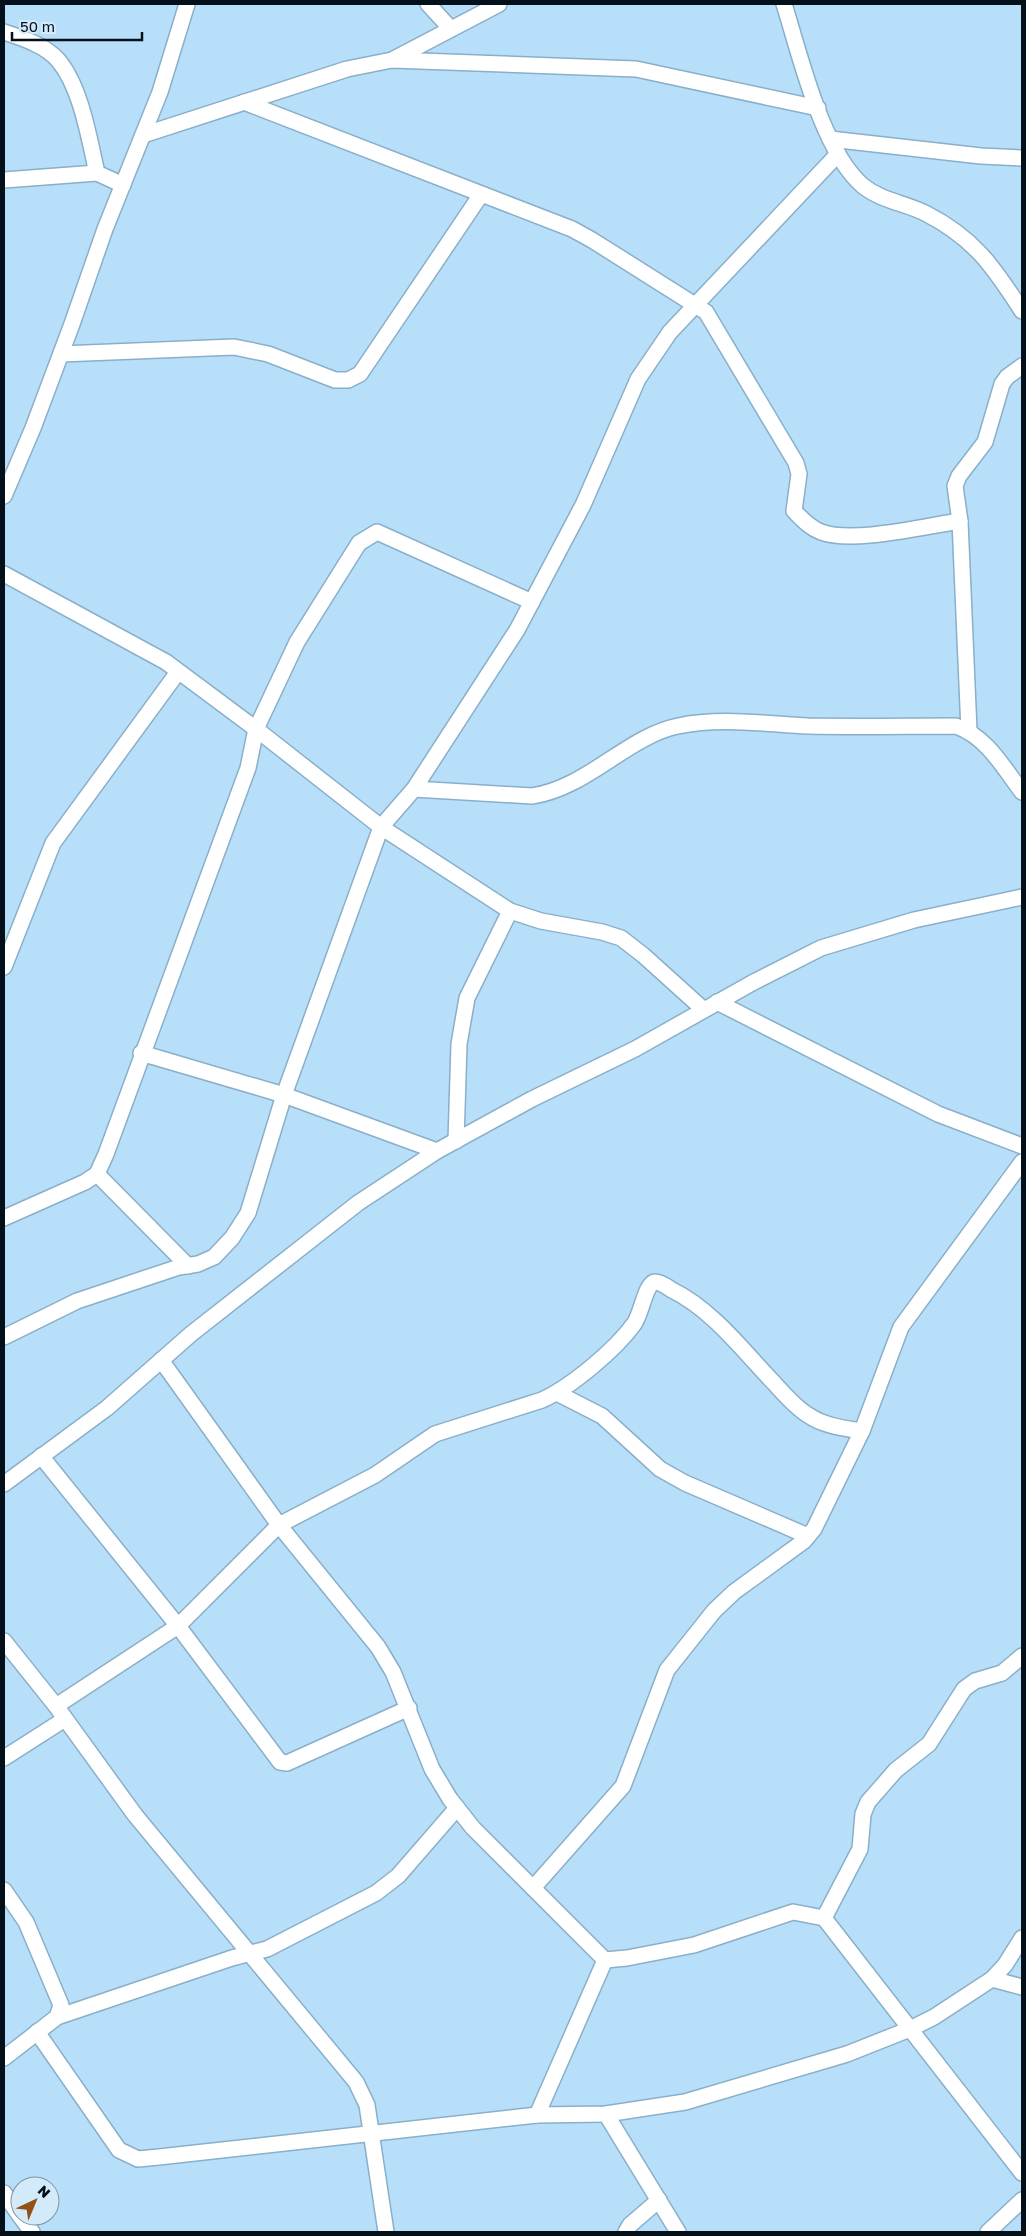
<svg xmlns="http://www.w3.org/2000/svg" width="1026" height="2236" font-family="'Golos Text',sans-serif">
<rect width="100%" height="100%" fill="#b8dffa"/>
<g fill="none" stroke-linecap="round" stroke-linejoin="round">
<defs>
<g id="minor">
<polyline points="428,4 451,29"/>
<path d="M784,4c16,51 38,147 79,182 19,15 42,17 62,27 49,25 68,53 97,98"/>
<path d="M4,32c18,6 41,13 54,28 23,27 31,78 39,113"/>
<polyline points="394,59 499,4"/>
<path d="M244,102l328,127 20,11 114,72 90,151 3,11 -5,37c8,8 16,17 27,21 32,12 104,-6 139,-11"/>
<polyline points="143,135 347,69 392,60 636,69 818,108"/>
<polyline points="830,139 981,156 1022,158"/>
<polyline points="4,180 97,173 123,185"/>
<polyline points="61,354 234,347 268,354 335,380 348,380 360,374 480,196"/>
<polyline points="4,496 33,428 72,324 105,229 160,92 187,4"/>
<polyline points="4,574 166,662 256,729 381,827 510,911 541,921 602,932 621,938 643,955 704,1010"/>
<polyline points="969,731 960,521 955,486 959,476 985,442 1002,384 1007,377 1022,366"/>
<path d="M414,789l118,7c55,-8 96,-60 146,-70 42,-9 87,-2 130,0 49,1 99,0 148,0 31,11 47,41 66,66"/>
<polyline points="4,967 53,843 178,672"/>
<polyline points="717,1002 938,1114 1022,1146"/>
<polyline points="141,1053 284,1095 437,1151"/>
<polyline points="456,1141 459,1044 467,998 510,911"/>
<polyline points="97,1174 188,1266"/>
<polyline points="4,1218 85,1182 97,1174 106,1154 248,768 256,729 297,642 359,543 377,532 532,602"/>
<polyline points="4,1337 77,1301 179,1267 198,1264 214,1257 232,1238 248,1213 284,1095 381,827 414,789 517,630 583,505 638,379 670,332 838,154"/>
<polyline points="161,1360 279,1525 378,1647 393,1672 432,1769 450,1799 473,1828 605,1960 627,1958 694,1945 793,1912 824,1918 1022,2173"/>
<polyline points="557,1393 602,1416 660,1469 685,1483 808,1536"/>
<polyline points="41,1456 178,1626 280,1762 287,1763 409,1708"/>
<polyline points="4,1484 107,1408 191,1334 358,1203 437,1151 532,1099 635,1049 752,983 821,948 914,920 1022,897"/>
<polyline points="4,1641 56,1706 135,1815 356,2082 367,2105 386,2232"/>
<path d="M56,1706l122,-80 101,-101 96,-50 60,-41 107,-34c29,-13 73,-50 92,-76 7,-9 12,-42 21,-42 6,0 12,5 17,8 41,20 72,62 103,94 10,11 20,23 33,31 16,11 35,13 54,16"/>
<polyline points="4,1758 65,1719"/>
<polyline points="533,1888 623,1786 667,1670 714,1611 734,1592 804,1541 814,1529 862,1431 901,1327 1022,1162"/>
<polyline points="4,1890 26,1922 61,2005 57,2017 4,2058"/>
<polyline points="824,1918 860,1849 863,1814 868,1802 896,1770 929,1744 964,1689 975,1681 1002,1673 1022,1656"/>
<polyline points="992,1979 1022,1987"/>
<polyline points="57,2017 232,1958 267,1949 376,1893 398,1876 457,1808"/>
<polyline points="37,2032 119,2150 138,2159 159,2157 537,2115 606,2114 685,2102 847,2054 910,2029 934,2017 992,1979 1005,1965 1022,1938"/>
<polyline points="606,2114 678,2232"/>
<polyline points="537,2115 605,1960"/>
<polyline points="4,2193 20,2216"/>
<polyline points="20,2216 32,2232"/>
<polyline points="626,2232 630,2225 659,2200"/>
<polyline points="988,2232 1022,2200"/>
</g>
</defs>
<use href="#minor" stroke="#89afc9" stroke-width="18"/>
<use href="#minor" stroke="#fff" stroke-width="15"/>
</g>
<rect width="1026" height="2236" fill="none" stroke="#031019" stroke-width="10"/>
<g transform="translate(35 2201) rotate(44)"><circle r="24" fill="#d2eafa" stroke="#7f93a0"/>
<path d="M0-4L9 19L0 12L-9 19Z" fill="#915218"/>
<text y="-8" font-size="14" font-weight="bold" text-anchor="middle" fill="#031019">N</text>
</g>
<path d="M12 32v8h130v-8" fill="none" stroke="#031019" stroke-width="2.5"/>
<text x="20" y="32" font-size="15" fill="#031019" stroke="#d2eafa" stroke-width="4" paint-order="stroke">50 m</text>
</svg>
